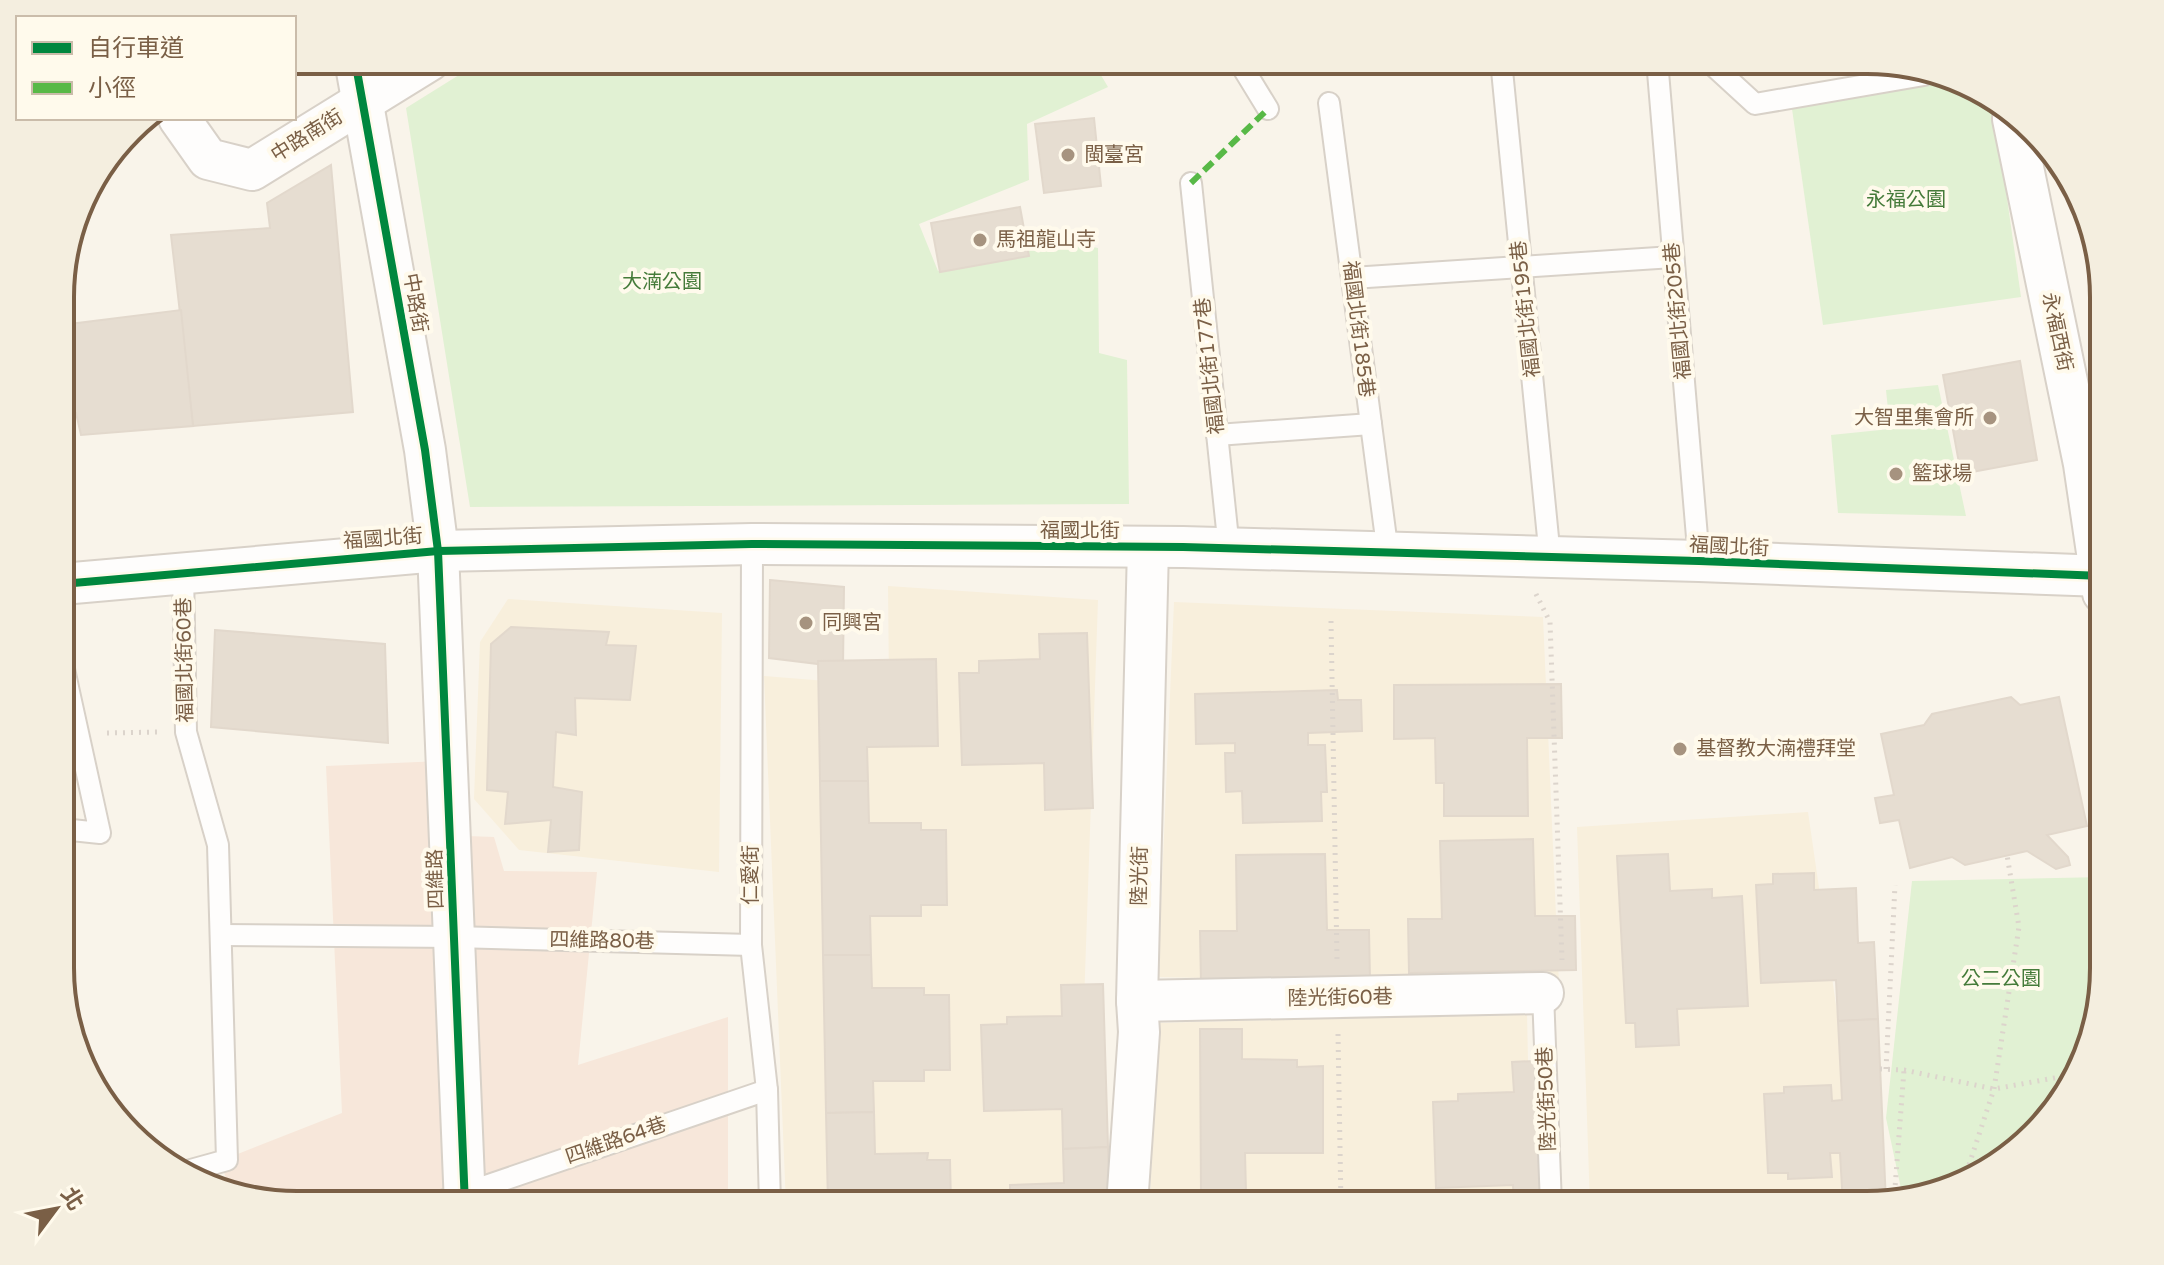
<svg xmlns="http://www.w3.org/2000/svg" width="2164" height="1265" font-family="'Varela Round','Noto Sans TC',sans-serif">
<rect width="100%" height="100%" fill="#f9f4ea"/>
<g fill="#f8efdc">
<polygon points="2068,174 2072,178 2103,281 2103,337"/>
<polygon points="888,586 1098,600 1077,1205 786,1205 764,676 889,686"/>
<polygon points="508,599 722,613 719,872 519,850 474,799 480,642"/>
<polygon points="1174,602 1543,617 1559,985 1158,977"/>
<polygon points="1808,812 1865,1205 1590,1205 1577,827"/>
<polygon points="1527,1013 1531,1205 1150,1205 1157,1023"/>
</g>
<polygon fill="#f7e7da" points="441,761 440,835 494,837 504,871 597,872 578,1065 728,1017 728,1205 297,1205 229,1187 220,1161 342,1113 326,766"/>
<g fill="#e1f1d3">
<polygon points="483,60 1092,60 1108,87 1027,124 1029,180 919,224 938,271 1048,238 1098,248 1099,353 1127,360 1129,504 470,507 406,108"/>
<polygon points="1945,81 1986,92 1993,99 2021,297 1823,325 1791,102"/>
<polygon points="1938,385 1966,516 1838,513 1831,435 1890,429 1886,390"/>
<polygon points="2104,877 2104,983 2072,1087 1986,1173 1903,1198 1886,1118 1912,881"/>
</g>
<g fill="#e6ddd1" stroke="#e2d8cc" stroke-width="2">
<polygon points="1094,118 1101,186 1044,193 1035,124"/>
<polygon points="331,165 353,412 193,426 171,235 270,228 267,203"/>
<polygon points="1020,207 1029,256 940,272 931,223"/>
<polygon points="2102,278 2103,281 2103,312 2096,279"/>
<polygon points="181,310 193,426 81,435 76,413 62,412 62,325"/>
<polygon points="2020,361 2037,460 1961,474 1943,375"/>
<polygon points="770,580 844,587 843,667 769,658"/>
<polygon points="511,627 609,632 606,645 636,646 630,700 575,698 576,735 556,732 553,787 582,792 579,850 548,852 551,820 505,824 508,792 487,790 491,644"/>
<polygon points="215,630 385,644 388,743 211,727"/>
<polygon points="1087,633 1093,808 1045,810 1044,763 962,765 959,673 979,673 979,661 1040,659 1039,634"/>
<polygon points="936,659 938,746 867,747 868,781 820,781 818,661"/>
<polygon points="1561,684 1562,738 1527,738 1528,816 1444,816 1444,783 1436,783 1435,738 1394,739 1394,685"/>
<polygon points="1337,690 1338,700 1361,700 1362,731 1308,733 1308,745 1325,745 1327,792 1321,792 1322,821 1243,823 1242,791 1226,792 1225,753 1235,753 1235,743 1196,744 1195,694"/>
<polygon points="2011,697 2020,705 2059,697 2087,826 2047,835 2068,857 2070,865 2056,869 2027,851 1965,865 1952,857 1910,868 1899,820 1880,823 1875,798 1894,795 1881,734 1924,725 1932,714"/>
<polygon points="820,781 868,781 869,823 921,823 921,830 946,830 947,905 921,905 921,916 870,916 871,955 823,955"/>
<polygon points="1533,839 1535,916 1575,916 1576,970 1409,973 1408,919 1442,919 1440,841"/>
<polygon points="1325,854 1327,930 1369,930 1370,980 1201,982 1200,931 1237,931 1236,855"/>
<polygon points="1668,854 1670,891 1712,889 1712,898 1742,896 1748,1006 1677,1009 1679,1045 1636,1047 1635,1023 1626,1023 1617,856"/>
<polygon points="1814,873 1814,890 1856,888 1858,943 1874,942 1878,1019 1838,1021 1836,980 1761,983 1756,885 1773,884 1773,874"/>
<polygon points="823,955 871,955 872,988 924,988 924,995 949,995 950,1070 924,1070 924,1081 873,1081 874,1112 826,1113"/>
<polygon points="1103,984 1108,1147 1063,1149 1062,1109 984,1111 981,1025 1007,1024 1007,1017 1062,1016 1061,985"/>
<polygon points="1878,1019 1886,1203 1843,1205 1840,1153 1830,1153 1832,1177 1788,1179 1788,1173 1768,1173 1764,1094 1784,1093 1784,1087 1831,1085 1832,1101 1842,1100 1838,1021"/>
<polygon points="1200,1029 1242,1029 1242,1059 1297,1060 1297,1067 1323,1066 1323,1153 1245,1153 1246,1192 1201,1192"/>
<polygon points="1554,1060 1560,1205 1514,1205 1513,1185 1436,1188 1433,1102 1458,1101 1458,1094 1514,1092 1512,1062"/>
<polygon points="874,1112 875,1154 928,1153 927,1160 950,1160 951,1205 828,1205 826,1113"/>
<polygon points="1108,1147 1110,1205 991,1205 990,1191 1010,1191 1010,1185 1064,1183 1063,1149"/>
<rect x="1201" y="1192" width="45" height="13"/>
</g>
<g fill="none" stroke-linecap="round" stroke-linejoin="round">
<defs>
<g id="lane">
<polyline points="1238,60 1268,109"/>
<polyline points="1501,60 1550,558"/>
<polyline points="1657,60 1699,561"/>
<polyline points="1707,60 1755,104 1924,75"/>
<polyline points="1329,103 1388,554"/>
<polyline points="1191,183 1229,549"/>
<polyline points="1352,278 1673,257"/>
<polyline points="1217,435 1371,424"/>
<polyline points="752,544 751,945 767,1090 770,1205"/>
<polyline points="62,660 100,833 62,829"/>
<polyline points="221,935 454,937 751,945"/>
<polyline points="1543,993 1551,1205"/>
<polyline points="180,1173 227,1160 218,845 186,732 183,573"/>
<polyline points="430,1205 767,1090"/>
</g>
<g id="street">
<polyline points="355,60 425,450 438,551 465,1205"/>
<polyline points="179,118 208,159 252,170 430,60"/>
<polyline points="2013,119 2084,464 2103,593"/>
<polyline points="62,584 438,551 752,544 1183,547 1699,561 2103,576"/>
<polyline points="1137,1001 1543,993"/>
<polyline points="1127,1205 1139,1032 1137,1001 1148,547"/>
</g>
</defs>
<use href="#lane" stroke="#d8d1c8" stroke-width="24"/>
<use href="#street" stroke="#d8d1c8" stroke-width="44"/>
<g stroke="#dcd4cc" stroke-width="5" stroke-dasharray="2 6" stroke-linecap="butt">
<polyline points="1536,594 1550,622 1562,960"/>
<polyline points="1331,621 1337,960"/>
<polyline points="107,733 161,732"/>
<polyline points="1338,1034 1341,1205"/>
<polyline points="1880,1069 1904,1070 1994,1089 2076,1074"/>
<polyline points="1886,1069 1895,885"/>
<polyline points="1964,1180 1994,1089 2019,927 2007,855"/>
<polyline points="1894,1201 1904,1070"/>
</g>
<use href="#lane" stroke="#fefdfc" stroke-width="20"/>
<use href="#street" stroke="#fefdfc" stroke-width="40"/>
<polyline stroke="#58b947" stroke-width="6" stroke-dasharray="12 6" stroke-linecap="butt" points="1191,183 1268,109"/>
<defs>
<g id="cycleway">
<polyline points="355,60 425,450 438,551 465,1205"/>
<polyline points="62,584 438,551 752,544 1183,547 1699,561 2103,576"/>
</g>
</defs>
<use href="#cycleway" stroke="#fffaec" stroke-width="13"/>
<use href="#cycleway" stroke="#00873e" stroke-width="8"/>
</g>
<g fill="#a6937f" stroke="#fffaec" stroke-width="3">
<circle cx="1068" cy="155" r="8"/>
<circle cx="980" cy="240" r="8"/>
<circle cx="1990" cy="418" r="8"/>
<circle cx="1896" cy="474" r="8"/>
<circle cx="806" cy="623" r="8"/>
<circle cx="1680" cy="749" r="8"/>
</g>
<g text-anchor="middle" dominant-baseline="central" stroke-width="8" stroke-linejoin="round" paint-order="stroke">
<g font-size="20" fill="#7a5f46" stroke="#fffaec">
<text transform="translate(307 136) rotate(-32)">中路南街</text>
<text transform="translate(415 303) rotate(80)">中路街</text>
<text transform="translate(1526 309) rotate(-96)">福國北街195巷</text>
<text transform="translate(1678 311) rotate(-95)">福國北街205巷</text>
<text transform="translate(1358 329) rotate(83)">福國北街185巷</text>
<text transform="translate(2057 332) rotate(78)">永福西街</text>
<text transform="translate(1210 366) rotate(-96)">福國北街177巷</text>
<text x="1080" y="531">福國北街</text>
<text transform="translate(383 539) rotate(-4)">福國北街</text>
<text transform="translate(1729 547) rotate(3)">福國北街</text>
<text transform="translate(185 660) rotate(-91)">福國北街60巷</text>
<text transform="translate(751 875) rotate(-90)">仁愛街</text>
<text transform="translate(1140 876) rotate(-89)">陸光街</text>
<text transform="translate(436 879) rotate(-92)">四維路</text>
<text transform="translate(602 941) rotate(1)">四維路80巷</text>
<text transform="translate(1340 998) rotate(-1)">陸光街60巷</text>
<text transform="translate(1547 1099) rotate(-92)">陸光街50巷</text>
<text transform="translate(616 1141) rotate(-19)">四維路64巷</text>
</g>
<g font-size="20" fill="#7a5f46" stroke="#fffaec" text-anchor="start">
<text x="1084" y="155">閩臺宮</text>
<text x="996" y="240">馬祖龍山寺</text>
<text x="1974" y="418" text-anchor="end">大智里集會所</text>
<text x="1912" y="474">籃球場</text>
<text x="822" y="623">同興宮</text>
<text x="1696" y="749">基督教大湳禮拜堂</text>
</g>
<g font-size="20" fill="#457b3a" stroke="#fffaec">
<text x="1906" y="200">永福公園</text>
<text x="662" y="282">大湳公園</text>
<text x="2001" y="979">公二公園</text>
</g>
</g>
<path d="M0 0H2164V1265H0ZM297 74H1867A223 223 0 0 1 2090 297V968A223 223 0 0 1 1867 1191H297A223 223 0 0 1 74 968V297A223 223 0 0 1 297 74Z" fill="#f4eedf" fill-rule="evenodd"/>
<path fill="none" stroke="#7a5f46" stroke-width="4" d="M297 74H1867A223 223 0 0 1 2090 297V968A223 223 0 0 1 1867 1191H297A223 223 0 0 1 74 968V297A223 223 0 0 1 297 74Z"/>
<rect x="16" y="16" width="280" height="104" fill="#fffaec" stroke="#cabcaa" stroke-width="2"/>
<rect x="32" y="42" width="40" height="12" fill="#00873e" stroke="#cabcaa" stroke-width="2"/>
<text x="88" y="56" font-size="24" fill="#7a5f46">自行車道</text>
<rect x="32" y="82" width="40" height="12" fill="#58b947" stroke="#cabcaa" stroke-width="2"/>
<text x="88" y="96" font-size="24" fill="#7a5f46">小徑</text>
<g transform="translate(56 1209) rotate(58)" stroke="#fffaec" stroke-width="6" paint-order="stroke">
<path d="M0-6L14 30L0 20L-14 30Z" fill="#7a5f46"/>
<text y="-12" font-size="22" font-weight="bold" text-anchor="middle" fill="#7a5f46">北</text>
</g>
</svg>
